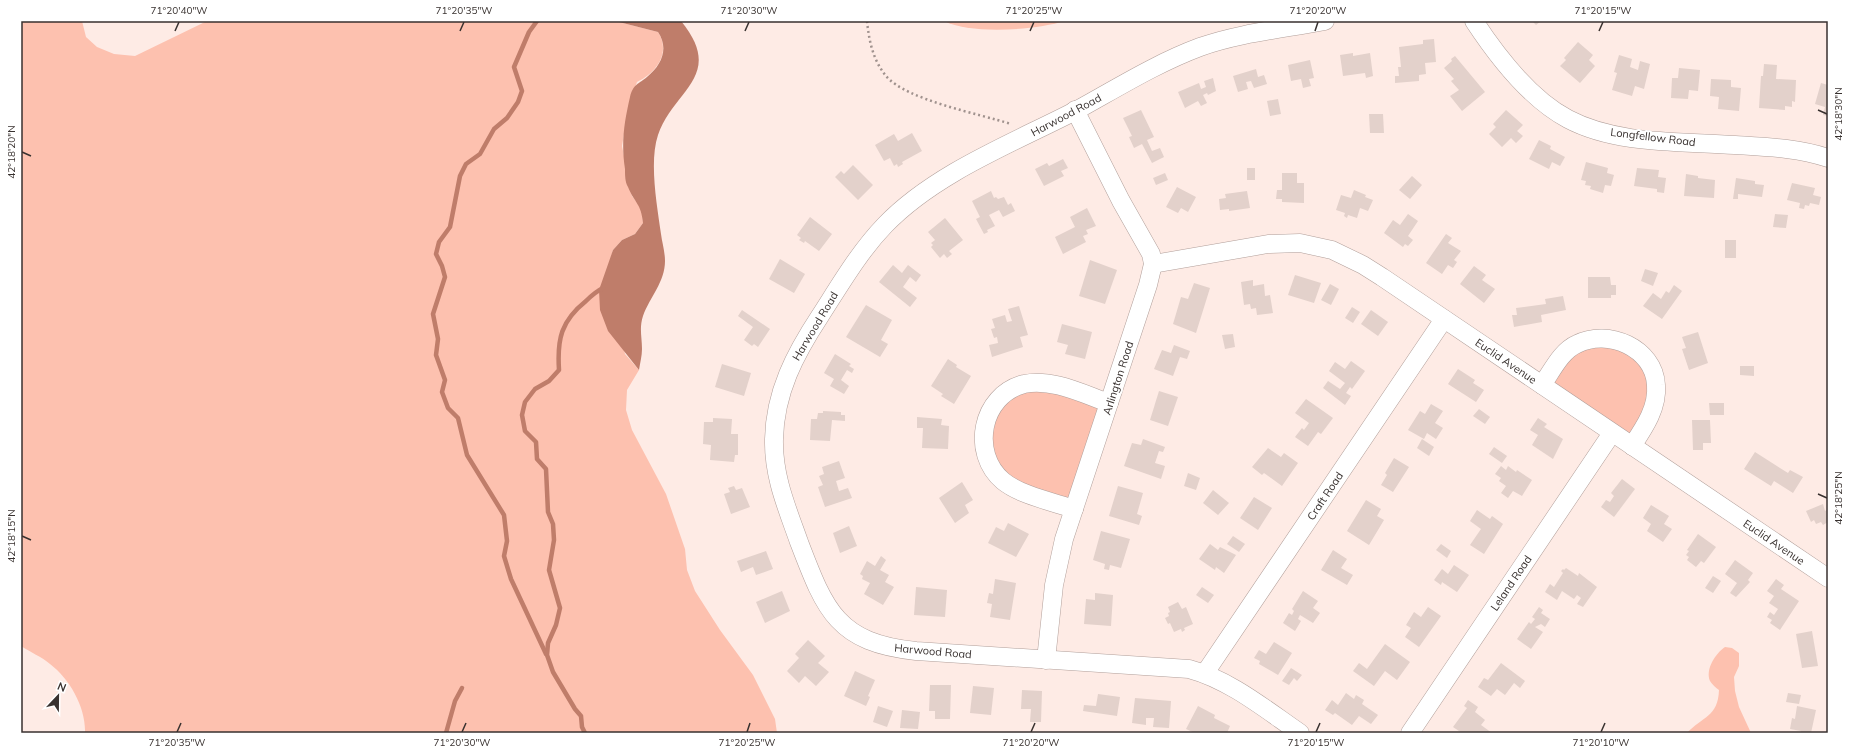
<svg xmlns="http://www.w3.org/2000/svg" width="1849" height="754" font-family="Mulish,sans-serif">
<rect width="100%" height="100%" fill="#feebe5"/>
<g fill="#fdc1af">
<path d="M21,21h61l4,16 11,10 17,7 21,2 72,-35h408l43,11c13,20 -1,41 -21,50l-9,27 -6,37 10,50 10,13 1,14 -8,11 -13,6 -9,10 -5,19 17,85 14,16 -12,20 -1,20 6,20 34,64 19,55 2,21 8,21 25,39 33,45 22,44 2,14h-692c1,-25 -15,-54 -35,-69 -8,-7 -20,-12 -29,-18z"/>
<path d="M944,21h121c-30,9 -93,14 -121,0z"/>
<polygon points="1613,340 1654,376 1632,446 1542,385 1567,352"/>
<polygon points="1024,384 1109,403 1074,509 1027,493 985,454 1001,396"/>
<path d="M1725,647l7,1 7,5v13l-5,11 1,14 4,16 12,26h-64c16,-17 31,-16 32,-43 -3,-2 -7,-6 -9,-9 -5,-12 6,-28 15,-34z"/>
</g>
<path fill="#bf7d6a" d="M615,21h66c45,55 -8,69 -23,114 -9,27 -1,70 3,99 1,8 4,18 4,27 0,21 -15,36 -22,55 -4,12 -1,21 -1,33 0,7 -2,14 -3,21l-31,-39 -8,-21 -1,-20 14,-40 9,-10 13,-6 8,-11c-2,-20 -8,-19 -15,-36 -3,-5 -3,-12 -3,-18 -4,-26 -1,-46 5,-72 3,-13 9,-13 17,-20 15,-12 22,-29 11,-45z"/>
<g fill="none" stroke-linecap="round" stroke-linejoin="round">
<g stroke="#bf7d6a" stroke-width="4.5">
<polyline points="537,21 529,32 514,67 522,91 518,102 507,118 494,129 480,154 466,164 460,176 450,227 439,242 436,254 442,266 445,277 433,314 438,339 436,355 445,380 442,392 448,408 458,418 467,455 504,515 507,541 504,556 511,579 546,654"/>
<polyline points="446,733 455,701 462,688"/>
<path d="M585,733l-3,-6 -1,-11 -6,-7 -22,-37 -6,-17 1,-12 8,-18 4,-17 -11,-38 5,-30 -1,-16 -5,-12 -2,-43 -9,-10 -1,-17 -11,-11 -3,-16 3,-13 10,-13 14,-8 10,-11c-2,-31 2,-49 27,-69 5,-5 11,-10 17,-13"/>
</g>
</g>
<g fill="#e3d1cb">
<polygon points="1532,21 1541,21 1536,25"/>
<polygon points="1434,39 1436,62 1425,63 1426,74 1419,75 1419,81 1395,83 1395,76 1399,76 1398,67 1401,67 1399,47 1423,44 1423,40"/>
<polygon points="1578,42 1593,55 1589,60 1595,66 1580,83 1560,66 1566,60 1564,58"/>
<polygon points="1353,53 1353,56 1370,53 1373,76 1366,78 1365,73 1343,76 1340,55"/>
<polygon points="1619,55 1632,59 1630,67 1638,70 1640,61 1650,64 1644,89 1635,86 1632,96 1612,90 1617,73 1614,72"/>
<polygon points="1455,56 1485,92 1462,111 1450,96 1459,90 1451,81 1454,79 1444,68 1452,61 1451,59"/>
<polygon points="1310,60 1314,78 1309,79 1311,86 1303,88 1301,79 1291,81 1288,65"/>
<polygon points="1764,64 1777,65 1776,79 1796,80 1795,102 1792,101 1792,107 1785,106 1785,110 1759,108 1761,76 1763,76"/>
<polygon points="1679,68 1700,70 1698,91 1689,90 1688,99 1671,98 1672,78 1678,78"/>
<polygon points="1256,69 1258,77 1264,75 1267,84 1254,88 1251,81 1246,82 1248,89 1238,92 1233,76"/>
<polygon points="1213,78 1216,91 1208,95 1207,93 1203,95 1207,103 1201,106 1198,101 1185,108 1178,92 1199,83 1201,89 1206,87 1204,81"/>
<polygon points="1711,79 1731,80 1731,87 1741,88 1739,111 1718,109 1719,97 1710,96"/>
<polygon points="1821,83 1828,85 1828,116 1823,115 1825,107 1815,104"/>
<polygon points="1278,99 1281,114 1270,116 1267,101"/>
<polygon points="1141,110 1154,137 1147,140 1152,151 1160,148 1164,157 1152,163 1142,144 1134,148 1129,137 1132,136 1123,118"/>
<polygon points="1506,110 1523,125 1517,131 1523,136 1516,143 1511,138 1502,147 1489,134 1496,127 1493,124"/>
<polygon points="1369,114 1383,114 1384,133 1370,133"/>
<polygon points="912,133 922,151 902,162 903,164 898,167 897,164 894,166 890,158 884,161 875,145 894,134 898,141"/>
<polygon points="1539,140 1551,146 1550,149 1565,157 1560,166 1552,162 1549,169 1529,159"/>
<polygon points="1063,159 1068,168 1061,171 1064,176 1044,186 1035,169 1047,163 1049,166"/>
<polygon points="1586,162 1608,168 1607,173 1614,175 1611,186 1605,185 1603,193 1590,189 1591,186 1585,185 1586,181 1581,180"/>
<polygon points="853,165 873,185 858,200 835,177 841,171 844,174"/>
<rect x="1247" y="168" width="8" height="12"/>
<polygon points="1637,168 1659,170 1658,177 1666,178 1664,193 1657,192 1657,189 1634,186"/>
<polygon points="1165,173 1168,180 1156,185 1153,178"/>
<polygon points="1282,173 1297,173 1297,183 1304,183 1304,203 1282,202 1282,199 1276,199 1277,190 1282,190"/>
<polygon points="1686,174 1698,176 1698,178 1715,180 1714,198 1684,196"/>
<polygon points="1412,176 1422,185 1410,199 1399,190"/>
<polygon points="1736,178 1755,181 1755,184 1764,185 1762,197 1738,194 1738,199 1733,199"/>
<polygon points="1792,183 1815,188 1813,195 1821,197 1819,205 1810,203 1809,206 1805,205 1804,209 1799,208 1800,203 1787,200"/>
<polygon points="1177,187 1196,197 1188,212 1181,208 1178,213 1166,207"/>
<polygon points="1354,190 1366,195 1365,197 1373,200 1368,211 1360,208 1357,218 1348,215 1347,218 1344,216 1345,213 1336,210 1341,195 1351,198"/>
<polygon points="991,191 994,198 996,197 998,199 1004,197 1008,205 1011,203 1015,211 1003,217 999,210 989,215 995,226 987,230 988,232 984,234 976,219 980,217 972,201"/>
<polygon points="1247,191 1250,208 1229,211 1229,209 1220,210 1219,199 1226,198 1225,194"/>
<polygon points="1087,208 1096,226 1086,230 1088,234 1083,236 1086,242 1063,254 1055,237 1075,227 1070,217"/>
<polygon points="1408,214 1418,221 1408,236 1413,240 1408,246 1405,244 1403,247 1384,233 1393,220 1400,225"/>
<polygon points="1775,214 1788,215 1786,228 1773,227"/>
<polygon points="810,217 832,234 819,251 805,241 804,243 799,240 801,238 797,235"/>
<polygon points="945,218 963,240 949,251 952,254 947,258 944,254 940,258 931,247 933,245 931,243 935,240 928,232"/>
<polygon points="1446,234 1452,238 1448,243 1461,251 1454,260 1457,262 1453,268 1448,265 1442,274 1426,263"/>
<rect x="1725" y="240" width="11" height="18"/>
<polygon points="780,259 805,274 794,293 769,279"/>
<polygon points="1090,260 1117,270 1105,304 1079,296"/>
<polygon points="893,265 902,273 908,265 921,275 916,282 910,277 903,287 917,298 910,307 879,282"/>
<polygon points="1474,266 1486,275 1482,280 1495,289 1484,303 1460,284"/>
<polygon points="1645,269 1658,273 1653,286 1641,281"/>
<polygon points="1295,275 1321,283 1314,303 1288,295"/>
<polygon points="1588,277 1610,277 1611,285 1616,285 1616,295 1611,295 1611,298 1588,298"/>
<polygon points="1253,280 1253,286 1264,284 1265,296 1270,295 1273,313 1257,315 1256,308 1251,309 1250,304 1244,305 1241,282"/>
<polygon points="1194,283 1210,288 1196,333 1173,324 1181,297 1188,299"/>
<polygon points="1330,284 1339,289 1331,305 1321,300"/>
<polygon points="1674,285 1682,291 1662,319 1643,306 1653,293 1661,299 1666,291 1669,293"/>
<polygon points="1563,296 1566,310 1541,315 1542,322 1514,327 1512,315 1517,315 1516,308 1546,304 1545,299"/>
<polygon points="866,305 892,320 881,340 888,344 880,357 846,337"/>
<polygon points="1019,306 1028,335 1020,337 1023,347 992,357 989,345 998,343 997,337 994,338 991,329 995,328 992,319 1005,315 1007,322 1012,321 1008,309"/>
<polygon points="1352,307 1360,312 1353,323 1345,318"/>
<polygon points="742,310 770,329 758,347 754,344 752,346 744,340 753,327 738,316"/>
<polygon points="1371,310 1388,322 1378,336 1361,324"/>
<polygon points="1062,324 1092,332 1085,359 1065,354 1068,345 1057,342"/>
<polygon points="1698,332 1708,363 1689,370 1682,349 1686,348 1682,337"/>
<polygon points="1233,334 1235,347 1225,349 1222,335"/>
<polygon points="1174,345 1190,351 1187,359 1180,357 1173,376 1154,369 1162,350 1171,353"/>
<polygon points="835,354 851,364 849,366 854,369 852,373 847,370 841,380 849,386 844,394 830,386 834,379 824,373"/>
<polygon points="948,359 957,365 956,367 971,376 954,404 941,396 943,394 931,386"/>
<polygon points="1351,361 1365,371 1352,389 1350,387 1346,393 1351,396 1345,405 1323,388 1328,381 1340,389 1345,383 1329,371 1335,362 1345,369"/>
<polygon points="722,364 751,373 744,396 715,387"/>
<polygon points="1740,366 1754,366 1754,376 1740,375"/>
<polygon points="1458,369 1475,380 1473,383 1484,390 1476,402 1448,384"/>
<polygon points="1159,391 1178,397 1168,426 1150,420"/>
<polygon points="1306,399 1333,418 1321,434 1318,432 1308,446 1295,437 1302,428 1304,430 1309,423 1295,413"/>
<polygon points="1709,403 1724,403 1724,415 1710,415"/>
<polygon points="1431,404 1443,411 1435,423 1443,428 1436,439 1427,433 1424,439 1408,430 1420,411 1425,414"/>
<polygon points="1479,409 1490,417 1485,424 1473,416"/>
<polygon points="823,411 841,412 841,415 845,415 845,421 832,420 830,441 810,440 811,419 817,419 818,413 823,413"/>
<polygon points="917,417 942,419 941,425 949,426 948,449 922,448 923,428 917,428"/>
<polygon points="713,418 732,419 731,434 738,434 738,455 735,455 734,462 710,460 711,445 703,444 704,422 713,422"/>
<polygon points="1538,418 1547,424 1544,427 1563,439 1553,459 1532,445 1538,435 1530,430"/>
<polygon points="1692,420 1710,420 1711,443 1703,443 1703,450 1693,450"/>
<polygon points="1143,439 1165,447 1163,452 1159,451 1155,463 1165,466 1161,479 1124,466 1132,443 1141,445"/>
<polygon points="1422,439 1434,447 1429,456 1417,448"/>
<polygon points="1494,447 1507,456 1502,463 1489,454"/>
<polygon points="1268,448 1281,457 1284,453 1298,463 1282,486 1264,473 1262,475 1252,467"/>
<polygon points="1755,452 1788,473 1790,470 1803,477 1793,493 1774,481 1771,486 1744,469"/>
<polygon points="1394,458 1409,467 1393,492 1381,485 1387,475 1385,473"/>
<polygon points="839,461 845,478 836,481 839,491 848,488 852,498 825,507 818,487 823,485 819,476 824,474 822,467"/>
<polygon points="1501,466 1506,470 1508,466 1516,472 1517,470 1532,480 1522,496 1513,491 1508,498 1501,493 1506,486 1499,481 1501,478 1495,474"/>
<polygon points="1188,473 1200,478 1196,490 1184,486"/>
<polygon points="1622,479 1635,489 1614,517 1601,507 1606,500 1610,502 1614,496 1611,493"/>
<polygon points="962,482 973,500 965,505 969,513 955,523 939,498"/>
<polygon points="734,486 736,490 742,488 750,507 731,514 724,494 730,492 728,488"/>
<polygon points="1118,486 1143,493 1137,514 1142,516 1139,525 1109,516"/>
<polygon points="1213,490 1229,503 1218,515 1203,503"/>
<polygon points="1254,497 1272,508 1258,530 1240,518"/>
<polygon points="1366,500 1381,509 1377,516 1384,520 1369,545 1347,531"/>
<polygon points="1823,504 1825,511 1828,509 1828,522 1823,525 1821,522 1816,524 1814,520 1811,522 1806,511"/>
<polygon points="1651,505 1669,516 1664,524 1672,529 1663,542 1647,531 1651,524 1643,518"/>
<polygon points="1477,510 1490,519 1492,516 1503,524 1484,554 1470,545 1481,529 1470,521"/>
<polygon points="1008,523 1029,534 1016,557 988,543 996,527 1004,531"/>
<polygon points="849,526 857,546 840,553 833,533"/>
<polygon points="1101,531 1130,539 1121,568 1110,565 1109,570 1104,569 1105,564 1093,560"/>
<polygon points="1698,534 1716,547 1704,563 1701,561 1696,567 1687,560 1689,557 1686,555 1689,551 1687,550"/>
<polygon points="1233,536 1245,544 1239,552 1227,544"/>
<polygon points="1210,544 1218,550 1220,547 1236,555 1224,573 1216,567 1215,570 1199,559"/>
<polygon points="1441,544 1451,551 1447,558 1436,550"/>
<polygon points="1333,550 1347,559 1341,568 1353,575 1347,585 1321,570"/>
<polygon points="766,551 773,569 756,575 753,567 741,572 737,561"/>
<polygon points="881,556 886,560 880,570 889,575 885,582 894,587 883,605 864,594 870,583 862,579 863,576 860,574 867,561 875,566"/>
<polygon points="1735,560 1753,573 1748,580 1750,582 1736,597 1730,593 1737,583 1725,574"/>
<polygon points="1454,565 1469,575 1457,592 1442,582 1441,585 1434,580 1442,569 1448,574"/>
<polygon points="1566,568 1578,576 1579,573 1597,587 1583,607 1577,604 1581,598 1577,595 1574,599 1562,591 1557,600 1545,592 1550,584 1554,587 1563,573 1561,571 1563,569 1564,570"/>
<polygon points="1713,576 1721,581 1713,593 1705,588"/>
<polygon points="995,579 1016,583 1010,620 990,617 992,604 987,603 989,593 993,594"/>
<polygon points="1776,579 1784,585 1781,589 1799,601 1780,630 1770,623 1772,620 1767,617 1770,612 1774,615 1778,609 1769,603 1774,596 1767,591"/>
<polygon points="916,587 947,590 945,617 914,615"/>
<polygon points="1202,587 1214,595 1208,603 1196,595"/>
<polygon points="782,591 790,611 765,623 756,602"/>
<polygon points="1303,591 1318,601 1313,608 1320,613 1313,623 1300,615 1298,619 1301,621 1295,631 1283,623 1289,613 1292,615 1294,611 1292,609"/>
<polygon points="1095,593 1113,595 1111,626 1084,624 1086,599 1095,600"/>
<polygon points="1178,602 1182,609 1186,607 1193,624 1184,628 1185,630 1182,632 1181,629 1174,632 1170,623 1168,624 1165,618 1169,616 1168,613 1170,612 1168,607"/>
<polygon points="1428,607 1441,616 1419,647 1405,637 1411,628 1406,625 1414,612 1421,617"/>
<polygon points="1539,607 1543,610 1541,613 1550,619 1545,627 1541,624 1535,627 1543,632 1531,649 1517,639 1529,622 1531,624 1535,619 1532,617"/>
<polygon points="1812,631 1818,666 1802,668 1796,634"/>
<polygon points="808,640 825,656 818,663 829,672 816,686 805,676 799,683 787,671 799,658 795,654"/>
<polygon points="1274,642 1292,653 1278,675 1259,664 1260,661 1254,658 1259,650 1266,654"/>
<polygon points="1385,644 1410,662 1397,680 1385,671 1374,686 1353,671 1359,663 1367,669"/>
<polygon points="1501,663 1525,681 1520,688 1514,683 1505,695 1497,689 1491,696 1478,687 1484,678 1488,680"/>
<polygon points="1291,668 1302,675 1297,681 1294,678 1289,685 1282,681"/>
<polygon points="855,671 875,680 868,696 870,697 866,706 844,696"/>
<polygon points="930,685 951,685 950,719 935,719 935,711 929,711"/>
<polygon points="973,686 994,688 991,715 970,713"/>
<polygon points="1022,690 1042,691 1041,722 1030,722 1031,709 1021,709"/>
<polygon points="1346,693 1354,699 1356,695 1364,700 1362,704 1378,715 1371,724 1359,716 1352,725 1335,713 1333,715 1325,710 1332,700 1338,705"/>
<polygon points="1788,693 1801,695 1799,704 1786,702"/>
<polygon points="1098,694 1120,697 1117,716 1083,711 1084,705 1096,706"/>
<polygon points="1135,698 1171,701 1169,728 1153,727 1154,718 1146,718 1146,725 1132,723"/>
<polygon points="1468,700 1478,707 1475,712 1485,720 1481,725 1492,733 1462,733 1453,727 1467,708 1464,706"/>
<polygon points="878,706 893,711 887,727 873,722"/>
<polygon points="1198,706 1215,715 1214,718 1230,726 1227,733 1195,733 1186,729"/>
<polygon points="1797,706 1816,710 1811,733 1800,733 1801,731 1790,729 1792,718 1795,719"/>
<polygon points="902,710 920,712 918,729 900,728"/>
</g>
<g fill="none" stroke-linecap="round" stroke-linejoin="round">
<defs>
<g id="minor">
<path d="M1474,21c23,35 56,78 94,98 49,26 113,22 167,26 32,2 63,3 93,13"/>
<polyline points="1153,264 1268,244 1300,243 1332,250 1363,265 1382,277 1828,578"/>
<path d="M1542,385c10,-14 19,-34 35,-41 31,-16 77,4 79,41 2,23 -12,43 -24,61"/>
<path d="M1074,509c-21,-7 -54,-14 -71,-28 -33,-28 -22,-86 21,-97 28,-6 59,10 85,19"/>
<polyline points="1046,660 1054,585 1064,539 1148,285 1153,264 1151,254 1121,201 1075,110"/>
<polyline points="1205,673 1444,319"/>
<path d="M1300,733c-35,-24 -70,-53 -111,-64l-273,-18c-79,-8 -91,-41 -117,-109 -12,-34 -26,-66 -25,-103 1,-47 21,-85 46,-123 20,-31 39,-64 65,-91 50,-52 128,-82 192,-115 40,-22 80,-47 123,-63 39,-14 83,-18 125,-26"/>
<polyline points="1410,733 1612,433"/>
</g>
</defs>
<use href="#minor" stroke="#b19f9a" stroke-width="19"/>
<path stroke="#a0928e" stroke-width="2.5" stroke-dasharray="2 3" stroke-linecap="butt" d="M867,21c2,20 6,39 19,55 20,24 94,38 125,48"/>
<use href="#minor" stroke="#fff" stroke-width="18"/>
</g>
<path fill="none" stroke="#38312f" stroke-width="1.5" d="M175,31l4,-9M460,31l4,-9M745,31l4,-9M1030,31l4,-9M1315,31l3,-9M1599,31l4,-9M1818,110l9,4M22,152l9,4M1818,494l9,4M22,536l9,4M177,732l4,-9M462,732l4,-9M747,732l3,-9M1031,732l4,-9M1316,732l4,-9M1601,732l4,-9"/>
<g text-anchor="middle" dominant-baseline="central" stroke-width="4" stroke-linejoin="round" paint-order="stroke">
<g font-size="11" fill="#38312f" stroke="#fff">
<text transform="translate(1066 115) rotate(-28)">Harwood Road</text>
<text transform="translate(1653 137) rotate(7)">Longfellow Road</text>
<text transform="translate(815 326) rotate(-59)">Harwood Road</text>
<text transform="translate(1506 361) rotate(34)">Euclid Avenue</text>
<text transform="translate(1118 378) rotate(-72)">Arlington Road</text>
<text transform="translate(1325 496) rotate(-56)">Craft Road</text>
<text transform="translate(1774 542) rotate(34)">Euclid Avenue</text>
<text transform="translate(1511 583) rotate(-56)">Leland Road</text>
<text transform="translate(933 651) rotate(5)">Harwood Road</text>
</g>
</g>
<rect width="1849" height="754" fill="none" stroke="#ffffff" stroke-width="44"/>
<g transform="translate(58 696) rotate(22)" stroke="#ffffff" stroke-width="3" paint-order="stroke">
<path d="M0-3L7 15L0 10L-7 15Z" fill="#38312f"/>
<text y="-6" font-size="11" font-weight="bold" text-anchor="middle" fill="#38312f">N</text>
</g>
<rect x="22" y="22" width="1805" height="710" fill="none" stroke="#38312f" stroke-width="1.5"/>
<g font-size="10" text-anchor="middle" fill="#38312f">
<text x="179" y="14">71°20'40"W</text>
<text x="464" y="14">71°20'35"W</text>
<text x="749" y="14">71°20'30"W</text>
<text x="1034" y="14">71°20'25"W</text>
<text x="1318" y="14">71°20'20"W</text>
<text x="1603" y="14">71°20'15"W</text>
<text transform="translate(1838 114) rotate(-90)" y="4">42°18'30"N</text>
<text transform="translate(11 152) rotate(-90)" y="4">42°18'20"N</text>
<text transform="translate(1838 498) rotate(-90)" y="4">42°18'25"N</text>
<text transform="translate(11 536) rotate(-90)" y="4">42°18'15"N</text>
<text x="177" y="746">71°20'35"W</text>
<text x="462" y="746">71°20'30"W</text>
<text x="747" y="746">71°20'25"W</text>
<text x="1031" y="746">71°20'20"W</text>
<text x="1316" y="746">71°20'15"W</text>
<text x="1601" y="746">71°20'10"W</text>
</g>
</svg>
